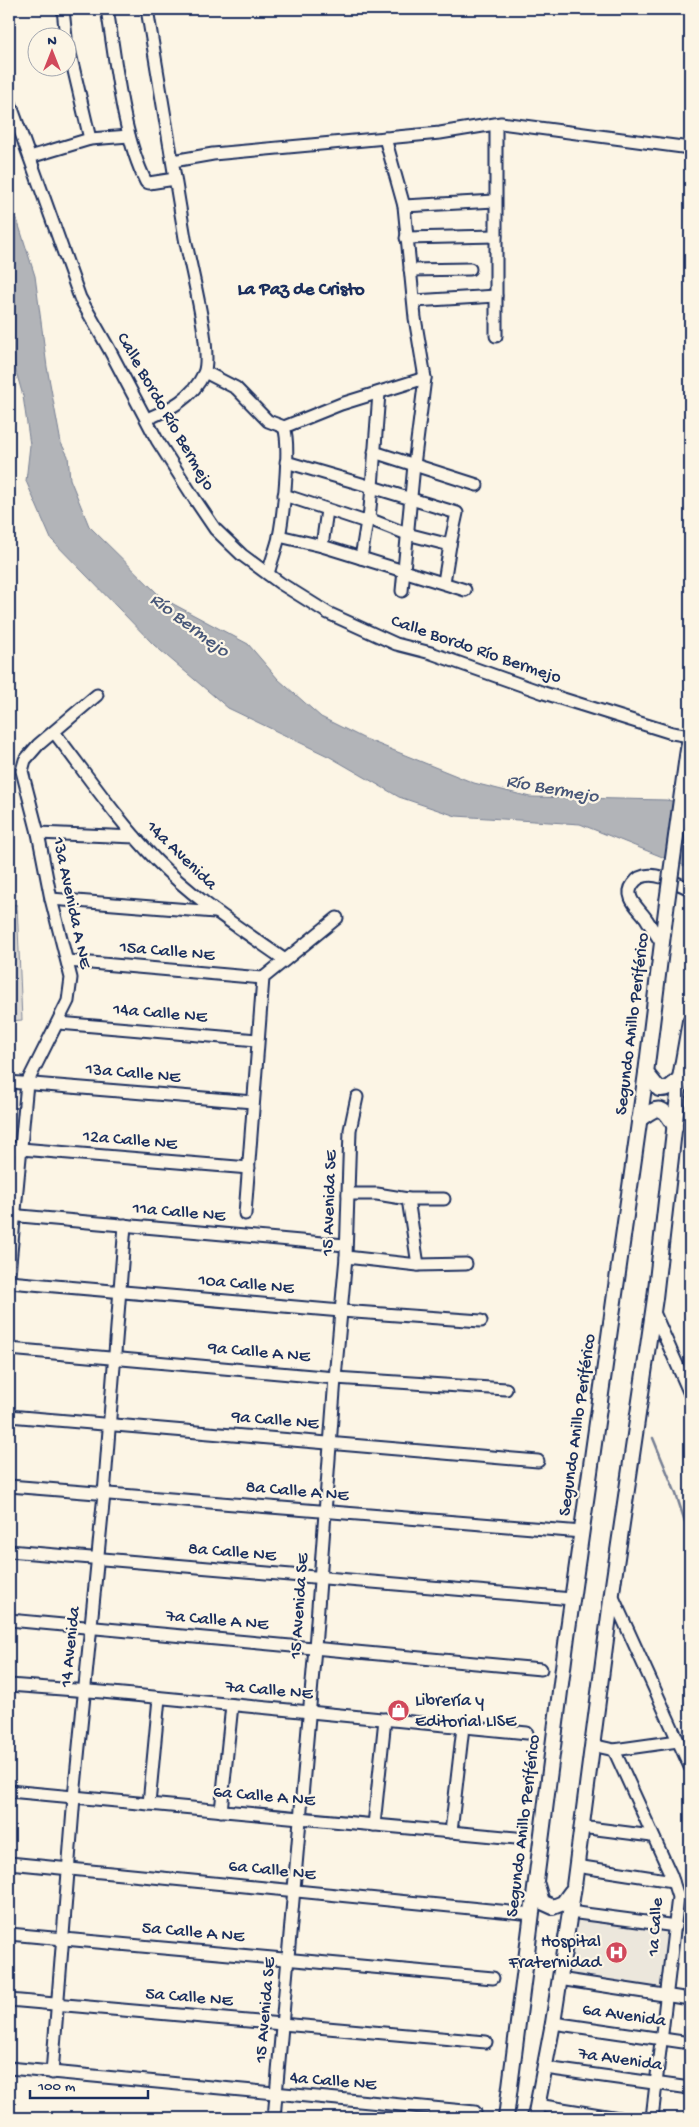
<svg xmlns="http://www.w3.org/2000/svg" width="699" height="2127" font-family="'Gochi Hand',sans-serif">
<rect width="100%" height="100%" fill="#fcf5e5"/>
<filter id="ink" filterUnits="userSpaceOnUse"><feTurbulence type="fractalNoise" baseFrequency=".02" numOctaves="2"/><feDisplacementMap in="SourceGraphic" scale="10" xChannelSelector="R" yChannelSelector="G"/><feConvolveMatrix kernelMatrix="1 2 1 2 8 2 1 2 1" color-interpolation-filters="sRGB"/></filter>
<g filter="url(#ink)">
<polygon fill="#ece7dc" points="575,1915 668,1927 660,1990 565,1977"/>
<polygon fill="#dfdbd4" stroke="#7d8599" points="9,904 17,905 22,1020 9,1021"/>
<polygon fill="#b2b4b8" stroke="#767f94" points="9,194 35,276 47,367 61,443 68,456 70,479 89,526 162,598 248,644 278,679 321,717 363,738 474,783 530,797 666,800 690,804 690,868 580,824 456,816 399,797 330,757 228,708 154,645 51,539 26,481 30,445 23,396 9,347"/>
<g fill="none" stroke-linecap="round" stroke-linejoin="round">
<polyline stroke="#767f94" stroke-width="2.5" points="653,1438 676,1494 690,1537"/>
<defs>
<g id="minor">
<polyline points="63,9 66,38"/>
<path d="M107,9c9,52 15,126 39,173l3,1 26,-4"/>
<polyline points="68,45 90,139"/>
<polyline points="9,100 80,298 109,349 157,440 194,498 215,529 242,555 280,583 328,613 396,644 431,653 544,693 672,733 690,736"/>
<polyline points="496,124 496,336"/>
<polyline points="385,138 404,206 415,318 425,378 414,465 402,591"/>
<polyline points="30,157 90,139 129,136"/>
<polyline points="173,161 213,154 440,133 501,123 690,148"/>
<polyline points="404,206 495,201"/>
<polyline points="406,238 496,236"/>
<polyline points="410,270 470,269"/>
<polyline points="414,301 496,296"/>
<polyline points="205,372 236,388 268,421 284,427 341,404 425,378"/>
<path d="M147,419c23,-10 46,-21 57,-46 9,-21 -14,-108 -19,-135 -13,-76 -25,-153 -38,-229"/>
<polyline points="374,452 477,485"/>
<polyline points="286,462 372,487 379,393"/>
<polyline points="284,495 363,521 369,519 372,487 457,513 450,545 407,534 369,519"/>
<polyline points="279,536 322,546 465,590"/>
<polyline points="322,546 327,510"/>
<polyline points="361,558 367,521"/>
<path d="M268,574c3,-12 8,-25 11,-37 4,-20 12,-92 5,-110"/>
<polyline points="444,582 450,545"/>
<path d="M54,732c33,43 64,89 102,128 38,39 85,69 129,100"/>
<polyline points="38,833 135,837"/>
<polyline points="51,899 215,912"/>
<path d="M662,944c-5,-8 -10,-16 -15,-24 -4,-7 -13,-14 -16,-22 -2,-5 -1,-10 2,-14 13,-19 41,-2 57,5"/>
<polyline points="68,961 263,978"/>
<polyline points="59,1023 257,1040"/>
<polyline points="9,1082 253,1102"/>
<polyline points="9,1148 249,1168"/>
<polyline points="348,1194 377,1194 408,1199 444,1199"/>
<polyline points="408,1199 418,1265"/>
<polyline points="245,1214 263,978 337,918"/>
<polyline points="9,1215 345,1245"/>
<polyline points="346,1257 418,1265 466,1264"/>
<polyline points="9,1274 27,1083 68,1001 71,978 51,899 38,833 22,771 25,760 38,745 97,695"/>
<polyline points="9,1282 341,1311 481,1321"/>
<polyline points="653,1310 690,1394"/>
<polyline points="9,1349 335,1378 506,1389"/>
<polyline points="9,1416 538,1461"/>
<polyline points="9,1486 582,1532"/>
<polyline points="9,1551 572,1599"/>
<polyline points="612,1595 690,1767"/>
<polyline points="9,1620 541,1669"/>
<polyline points="9,1685 102,1692 527,1733"/>
<polyline points="592,1745 614,1750 678,1741"/>
<polyline points="614,1750 671,1875 678,1897 652,2118"/>
<polyline points="9,1791 516,1838"/>
<polyline points="149,1804 159,1698"/>
<polyline points="221,1811 232,1705"/>
<polyline points="374,1825 385,1719"/>
<polyline points="581,1827 652,1836"/>
<polyline points="451,1832 463,1727"/>
<polyline points="9,1863 532,1914"/>
<polyline points="576,1866 673,1881"/>
<polyline points="570,1912 676,1926"/>
<polyline points="9,1934 493,1978"/>
<polyline points="559,1979 690,1999"/>
<polyline points="9,2000 486,2042"/>
<polyline points="553,2023 690,2043"/>
<polyline points="9,2068 475,2112"/>
<polyline points="545,2068 690,2088"/>
<polyline points="52,2073 74,1797 104,1494 125,1225"/>
<polyline points="537,2105 619,2118"/>
<polyline points="274,2118 315,1648 335,1378 346,1257 350,1130 357,1097"/>
</g>
<g id="major">
<polyline points="687,756 690,737"/>
<path d="M646,1073l13,16c10,1 14,-4 21,-11"/>
<path d="M639,1120c19,-15 24,-15 36,7"/>
<polyline points="537,1885 542,1902 553,1907 563,1903 571,1892"/>
<polyline points="506,2118 567,1636 646,1073 667,902"/>
<polyline points="535,2118 553,2023 574,1886 613,1585 655,1298 680,1078 690,1021"/>
</g>
</defs>
<use href="#minor" stroke="#1b2f5e" stroke-width="15"/>
<use href="#major" stroke="#1b2f5e" stroke-width="18"/>
<use href="#minor" stroke="#fcf5e5" stroke-width="11"/>
<use href="#major" stroke="#fcf5e5" stroke-width="14"/>
<defs>
<polyline id="major-bridge" points="667,902 687,756"/>
</defs>
<use href="#major-bridge" stroke="#1b2f5e" stroke-width="18" stroke-linecap="butt"/>
<use href="#major-bridge" stroke="#fcf5e5" stroke-width="14"/>
</g>
</g>
<defs>
<symbol id="shop-disc" viewBox="-11 -11 22 22"><circle r="9.5" fill="#d1495b" stroke="#fcf5e5"/><path d="M-5-2.5h2.3a2.7 3.5 0 0 1 5.4 0H5L5.5 6h-11ZM-1.5-2.5h3a1.5 2.3 0 0 0-3 0Z" fill="#fff"/></symbol>
<symbol id="hospital-disc" viewBox="-11 -11 22 22"><circle r="9.5" fill="#d1495b" stroke="#fcf5e5"/><path d="M-5-5h3v3.5h4V-5h3V5h-3V1.5h-4V5h-3Z" fill="#fff"/></symbol>
</defs>
<g fill-rule="evenodd">
<use href="#shop-disc" x="386" y="1698" width="25" height="25"/>
<use href="#hospital-disc" x="604" y="1940" width="25" height="25"/>
</g>
<g text-anchor="middle" dominant-baseline="central" stroke-width="4.5" stroke-linejoin="round" paint-order="stroke">
<g font-size="18" fill="#1b2f5e" stroke="#fcf5e5">
<text transform="translate(165 412) rotate(60)">Calle Bordo Río Bermejo</text>
<text transform="translate(476 650) rotate(19)">Calle Bordo Río Bermejo</text>
<text transform="translate(181 856) rotate(44)">14a Avenida</text>
<text transform="translate(71 903) rotate(78)">13a Avenida A NE</text>
<text transform="translate(167 952) rotate(5)">15a Calle NE</text>
<text transform="translate(160 1014) rotate(5)">14a Calle NE</text>
<text transform="translate(633 1024) rotate(-83)">Segundo Anillo Periférico</text>
<text transform="translate(133 1074) rotate(5)">13a Calle NE</text>
<text transform="translate(130 1141) rotate(5)">12a Calle NE</text>
<text transform="translate(330 1203) rotate(-88)">15 Avenida SE</text>
<text transform="translate(179 1213) rotate(5)">11a Calle NE</text>
<text transform="translate(246 1285) rotate(5)">10a Calle NE</text>
<text transform="translate(259 1353) rotate(5)">9a Calle A NE</text>
<text transform="translate(275 1421) rotate(5)">9a Calle NE</text>
<text transform="translate(578 1425) rotate(-82)">Segundo Anillo Periférico</text>
<text transform="translate(297 1492) rotate(5)">8a Calle A NE</text>
<text transform="translate(232 1553) rotate(5)">8a Calle NE</text>
<text transform="translate(300 1606) rotate(-86)">15 Avenida SE</text>
<text transform="translate(217 1621) rotate(5)">7a Calle A NE</text>
<text transform="translate(71 1647) rotate(-84)">14 Avenida</text>
<text transform="translate(269 1691) rotate(5)">7a Calle NE</text>
<text transform="translate(264 1797) rotate(5)">6a Calle A NE</text>
<text transform="translate(524 1826) rotate(-83)">Segundo Anillo Periférico</text>
<text transform="translate(272 1871) rotate(6)">6a Calle NE</text>
<text transform="translate(656 1927) rotate(-86)">1a Calle</text>
<text transform="translate(193 1933) rotate(5)">5a Calle A NE</text>
<text transform="translate(189 1998) rotate(5)">5a Calle NE</text>
<text transform="translate(266 2010) rotate(-85)">15 Avenida SE</text>
<text transform="translate(624 2016) rotate(8)">6a Avenida</text>
<text transform="translate(620 2060) rotate(8)">7a Avenida</text>
<text transform="translate(333 2082) rotate(5)">4a Calle NE</text>
</g>
<g font-size="18" fill="#1b2f5e" stroke="#fcf5e5" text-anchor="start">
<text x="415" y="1701">Librería y<tspan x="415" dy="21">Editorial LISE</tspan></text>
<text x="601" y="1942" text-anchor="end">Hospital<tspan x="601" dy="21">Fraternidad</tspan></text>
</g>
<g font-size="19" font-weight="bold" fill="#1b2f5e" stroke="#fcf5e5">
<text x="301" y="290">La Paz de Cristo</text>
</g>
<g font-size="19" font-style="italic" fill="#485779" stroke="#fcf5e5">
<text transform="translate(189 626) rotate(37)">Río Bermejo</text>
<text transform="translate(552 790) rotate(10)">Río Bermejo</text>
</g>
</g>
<rect width="699" height="2127" fill="none" stroke="#fcf5e5" stroke-width="30"/>
<rect x="15" y="15" width="669" height="2097" fill="none" stroke="#1b2f5e" stroke-width="2" filter="url(#ink)"/>
<g transform="translate(52 52)"><circle r="24" fill="#fcf5e5" stroke="#a2a6af"/>
<path d="M0-4L9 19L0 12L-9 19Z" fill="#d1495b"/>
<text y="-8" font-size="14" font-weight="bold" text-anchor="middle" fill="#1b2f5e">N</text>
</g>
<path d="M30 2090v8h118v-8" fill="none" stroke="#1b2f5e" stroke-width="2.5"/>
<text x="38" y="2090" font-size="15" fill="#1b2f5e" stroke="#fcf5e5" stroke-width="4" paint-order="stroke">100 m</text>
</svg>
